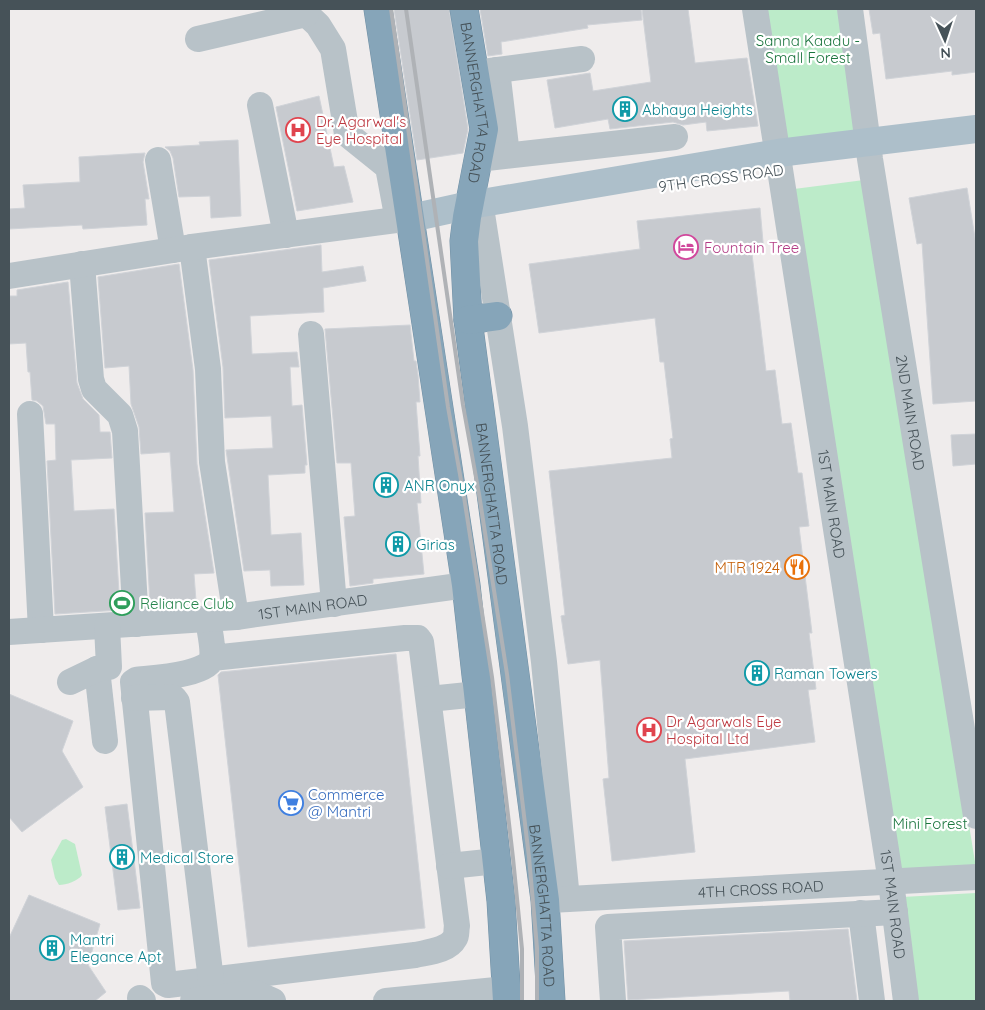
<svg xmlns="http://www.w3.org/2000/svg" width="985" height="1010" font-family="Quicksand,sans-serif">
<rect width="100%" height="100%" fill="#efecec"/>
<g fill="#bcebc9">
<polygon points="765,9 839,9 858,138 787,147"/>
<polygon points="864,180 976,868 899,871 794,189"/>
<path d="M66,839l9,5 7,31c-4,6 -16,10 -23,10l-4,-7 -4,-18 11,-20z"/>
<polygon points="976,893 976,1001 915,1001 902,897"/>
</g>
<g fill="#c7cacf" stroke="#d0d3d8">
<polygon points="394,9 449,9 468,129 463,153 417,160"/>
<polygon points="480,9 641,9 642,20 587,25 588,28 501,42 502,54 488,56"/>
<polygon points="642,9 688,9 695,63 747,58 758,126 707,131 706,122 683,125 673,122 610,129 608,119 555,128 547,80 590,73 593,91 651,82"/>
<polygon points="869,9 976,9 976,72 952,75 952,71 886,79 880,33 873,34"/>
<polygon points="319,96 334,167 344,166 353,202 297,211 276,107"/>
<polygon points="238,140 241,216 211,218 210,196 179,197 173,158 170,151 165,147 200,145 199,142"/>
<polygon points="145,153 143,162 149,199 145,199 147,225 83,229 82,225 9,229 9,209 25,208 23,185 80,182 79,157"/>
<polygon points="967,188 976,244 976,401 933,404 922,243 917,244 909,198"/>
<polygon points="760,208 764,253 752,254 766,371 775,370 782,424 791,423 798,473 802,473 809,526 799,527 812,633 809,633 816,689 808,690 815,742 685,759 695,852 612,861 603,779 609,778 600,660 568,664 561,616 565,615 549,471 672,458 670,439 673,438 664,362 660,362 655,318 539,333 529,264 640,249 637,221"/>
<polygon points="321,245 322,272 363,266 366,281 323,288 324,312 250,316 252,354 297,352 299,367 290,367 292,406 302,405 307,465 305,465 305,473 268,475 271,535 301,533 304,585 271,586 270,570 244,571 226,450 273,448 271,416 225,418 223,367 209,260"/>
<polygon points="179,264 193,370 197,464 214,573 194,574 196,601 150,604 145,513 174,512 170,452 141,454 139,427 131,404 129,366 105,368 98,277"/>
<polygon points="68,282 77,383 83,399 99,415 100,432 110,432 112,458 71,460 74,511 114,509 120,610 55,614 47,461 56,460 55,424 46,424 43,406 37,401 32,400 30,372 28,372 26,343 9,344 9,296 17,296 17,290"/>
<polygon points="410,325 414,361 416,361 418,375 420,402 416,402 420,456 418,456 421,503 417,503 424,574 373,579 373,583 350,586 344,517 355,516 351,463 337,463 325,329"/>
<polygon points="976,434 976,464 953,466 951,435"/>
<polygon points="396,654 425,928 248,947 218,675 221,672"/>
<polygon points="9,694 73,721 62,751 83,787 22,832 9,817"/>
<polygon points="127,804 140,908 118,910 105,807"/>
<polygon points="29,895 100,924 88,965 106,992 95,1001 9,1001 9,938"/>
<polygon points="848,929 857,1001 790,1001 789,991 628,1000 624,941"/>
</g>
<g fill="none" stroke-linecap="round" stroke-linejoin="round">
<defs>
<g id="highway">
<polyline points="378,9 466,585 501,901 507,1001"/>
<path id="s5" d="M464,9l20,120 -17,88 -3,24 4,79 77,580 6,101"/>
<polyline points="468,320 498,316"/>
</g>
</defs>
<use href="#highway" stroke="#7190a5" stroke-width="29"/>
<g stroke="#b8c2c8" stroke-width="26">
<polyline points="301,9 318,25 333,49 347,134 388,167 397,215"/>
<path id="s1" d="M755,9l136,873 15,119"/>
<path id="s2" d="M850,9l20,150 106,657"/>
<polyline points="198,39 306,14"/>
<polyline points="497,70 507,155"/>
<polyline points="475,73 582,59"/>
<polyline points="260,105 286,235"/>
<polyline points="478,159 675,137"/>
<polyline points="158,160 173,250"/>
<polyline points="482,214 515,426 544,662 567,899"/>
<polyline points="192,247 208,369 212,462 236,617"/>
<polyline points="82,264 91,379 94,389 120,415 125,431 136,624"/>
<polyline points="9,276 192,247 411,218"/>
<polyline points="311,334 334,604"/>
<polyline points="30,414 41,630"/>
<path d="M208,619c1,10 6,29 4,39 -3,17 -61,20 -76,22l-3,2 31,301 4,2 247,-30c13,-3 33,-4 40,-17 2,-3 1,-8 2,-12l-36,-284 -3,-4h-13l-193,20"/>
<path id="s3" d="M9,632l227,-15 230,-32"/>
<polyline points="97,669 105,741"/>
<polyline points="70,682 97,669 109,667 107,626"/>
<polyline points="134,698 171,697 174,698 177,702 211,980"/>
<polyline points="429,699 478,694"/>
<polyline points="449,866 497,861"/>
<path id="s4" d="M550,900l426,-23"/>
<polyline points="861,913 872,1001"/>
<polyline points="140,998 143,1001"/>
<polyline points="193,1001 255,993 273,1001"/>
<polyline points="386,1001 506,989"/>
<polyline points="613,1001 608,927 895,912"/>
</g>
<polyline stroke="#adbfca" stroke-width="28" points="411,218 470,205 778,153 976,129"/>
<use href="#highway" stroke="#86a5b9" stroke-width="28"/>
<g stroke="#afb2b6" stroke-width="4">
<polyline points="391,9 448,407 464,497 492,677 513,858 522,949 522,1001"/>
<polyline points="406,9 463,405 479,494 507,674 529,857 537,948 537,1001"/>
</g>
</g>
<defs>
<symbol id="building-ring" viewBox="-11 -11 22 22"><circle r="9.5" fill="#fff" stroke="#0f9aa8" stroke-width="1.5"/><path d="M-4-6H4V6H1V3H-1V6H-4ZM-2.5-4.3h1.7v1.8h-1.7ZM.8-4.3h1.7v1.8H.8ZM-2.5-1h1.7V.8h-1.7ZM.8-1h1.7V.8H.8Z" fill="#0f9aa8"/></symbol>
<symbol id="hospital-ring" viewBox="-11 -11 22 22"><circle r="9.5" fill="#fff" stroke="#e0444e" stroke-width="1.5"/><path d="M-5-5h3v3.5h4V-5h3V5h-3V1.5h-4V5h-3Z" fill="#e0444e"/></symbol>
<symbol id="hotel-ring" viewBox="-11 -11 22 22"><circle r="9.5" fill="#fff" stroke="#d1479c" stroke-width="1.5"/><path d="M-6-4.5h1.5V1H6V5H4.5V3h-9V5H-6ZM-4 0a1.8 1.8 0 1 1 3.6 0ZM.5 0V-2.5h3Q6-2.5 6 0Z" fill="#d1479c"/></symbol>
<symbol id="restaurant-ring" viewBox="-11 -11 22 22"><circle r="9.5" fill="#fff" stroke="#e8710a" stroke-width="1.5"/><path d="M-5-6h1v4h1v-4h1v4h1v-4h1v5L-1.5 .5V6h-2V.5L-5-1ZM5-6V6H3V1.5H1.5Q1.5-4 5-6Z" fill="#e8710a"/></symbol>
<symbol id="stadium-ring" viewBox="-11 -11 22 22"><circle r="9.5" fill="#fff" stroke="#2e9e5b" stroke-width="1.5"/><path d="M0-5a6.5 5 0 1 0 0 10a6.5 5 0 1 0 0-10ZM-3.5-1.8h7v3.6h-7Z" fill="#2e9e5b"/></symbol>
<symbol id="supermarket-ring" viewBox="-11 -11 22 22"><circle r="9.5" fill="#fff" stroke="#3f7fe0" stroke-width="1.5"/><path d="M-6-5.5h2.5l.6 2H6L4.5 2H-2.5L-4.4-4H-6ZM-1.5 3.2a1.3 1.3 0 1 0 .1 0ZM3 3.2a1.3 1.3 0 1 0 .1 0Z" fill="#3f7fe0"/></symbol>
</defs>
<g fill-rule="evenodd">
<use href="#building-ring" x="611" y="95" width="28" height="28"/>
<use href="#hospital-ring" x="284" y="116" width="28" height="28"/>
<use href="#hotel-ring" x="672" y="233" width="28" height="28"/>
<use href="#building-ring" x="372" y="471" width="28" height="28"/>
<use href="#building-ring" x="384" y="530" width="28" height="28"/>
<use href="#restaurant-ring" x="783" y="553" width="28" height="28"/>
<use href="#stadium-ring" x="108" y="589" width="28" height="28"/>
<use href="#building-ring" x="743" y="659" width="28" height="28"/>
<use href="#hospital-ring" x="635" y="716" width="28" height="28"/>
<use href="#supermarket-ring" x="277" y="789" width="28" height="28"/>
<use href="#building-ring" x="108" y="843" width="28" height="28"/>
<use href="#building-ring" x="38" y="934" width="28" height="28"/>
</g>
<g text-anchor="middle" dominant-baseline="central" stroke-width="4.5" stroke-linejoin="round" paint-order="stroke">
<g font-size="15" fill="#1b753e" stroke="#fff">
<text x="808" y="40">Sanna Kaadu -<tspan x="808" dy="17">Small Forest</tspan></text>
<text x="930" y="823">Mini Forest</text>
</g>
<g font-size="15" fill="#465258" stroke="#fff">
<text stroke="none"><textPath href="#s5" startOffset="95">BANNERGHATTA ROAD</textPath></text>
<text transform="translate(721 178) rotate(-8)">9TH CROSS ROAD</text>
<text stroke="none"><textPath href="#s2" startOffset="408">2ND MAIN ROAD</textPath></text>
<text stroke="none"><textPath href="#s5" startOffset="500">BANNERGHATTA ROAD</textPath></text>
<text stroke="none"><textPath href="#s1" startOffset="501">1ST MAIN ROAD</textPath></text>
<text stroke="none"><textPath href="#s3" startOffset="305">1ST MAIN ROAD</textPath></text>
<text stroke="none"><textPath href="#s4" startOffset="211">4TH CROSS ROAD</textPath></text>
<text stroke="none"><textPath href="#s1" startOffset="906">1ST MAIN ROAD</textPath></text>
<text stroke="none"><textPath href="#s5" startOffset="905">BANNERGHATTA ROAD</textPath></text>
</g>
<g font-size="15" fill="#0d838f" stroke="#fff" text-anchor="start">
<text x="642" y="109">Abhaya Heights</text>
<text x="404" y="485">ANR Onyx</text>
<text x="416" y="544">Girias</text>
<text x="774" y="673">Raman Towers</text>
<text x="140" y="857">Medical Store</text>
<text x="70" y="939">Mantri<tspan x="70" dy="17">Elegance Apt</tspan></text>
</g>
<g font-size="15" fill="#be3a42" stroke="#fff" text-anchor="start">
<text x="316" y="121">Dr. Agarwal's<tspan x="316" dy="17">Eye Hospital</tspan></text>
<text x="666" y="721">Dr Agarwals Eye<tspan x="666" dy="17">Hospital Ltd</tspan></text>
</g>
<g font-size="15" fill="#b23c85" stroke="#fff" text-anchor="start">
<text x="704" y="247">Fountain Tree</text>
</g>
<g font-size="15" fill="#c56008" stroke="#fff" text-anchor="end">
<text x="780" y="567">MTR 1924</text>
</g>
<g font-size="15" fill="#27864d" stroke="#fff" text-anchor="start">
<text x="140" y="603">Reliance Club</text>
</g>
<g font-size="15" fill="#366cbe" stroke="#fff" text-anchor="start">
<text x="308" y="794">Commerce<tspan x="308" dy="17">@ Mantri</tspan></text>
</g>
</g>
<rect width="985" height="1010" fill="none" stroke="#465258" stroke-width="20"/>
<g transform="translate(945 40) rotate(177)" stroke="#ffffff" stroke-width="4" paint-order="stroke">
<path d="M0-4L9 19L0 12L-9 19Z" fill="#465258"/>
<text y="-8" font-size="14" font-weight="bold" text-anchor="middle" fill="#465258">N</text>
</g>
</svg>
